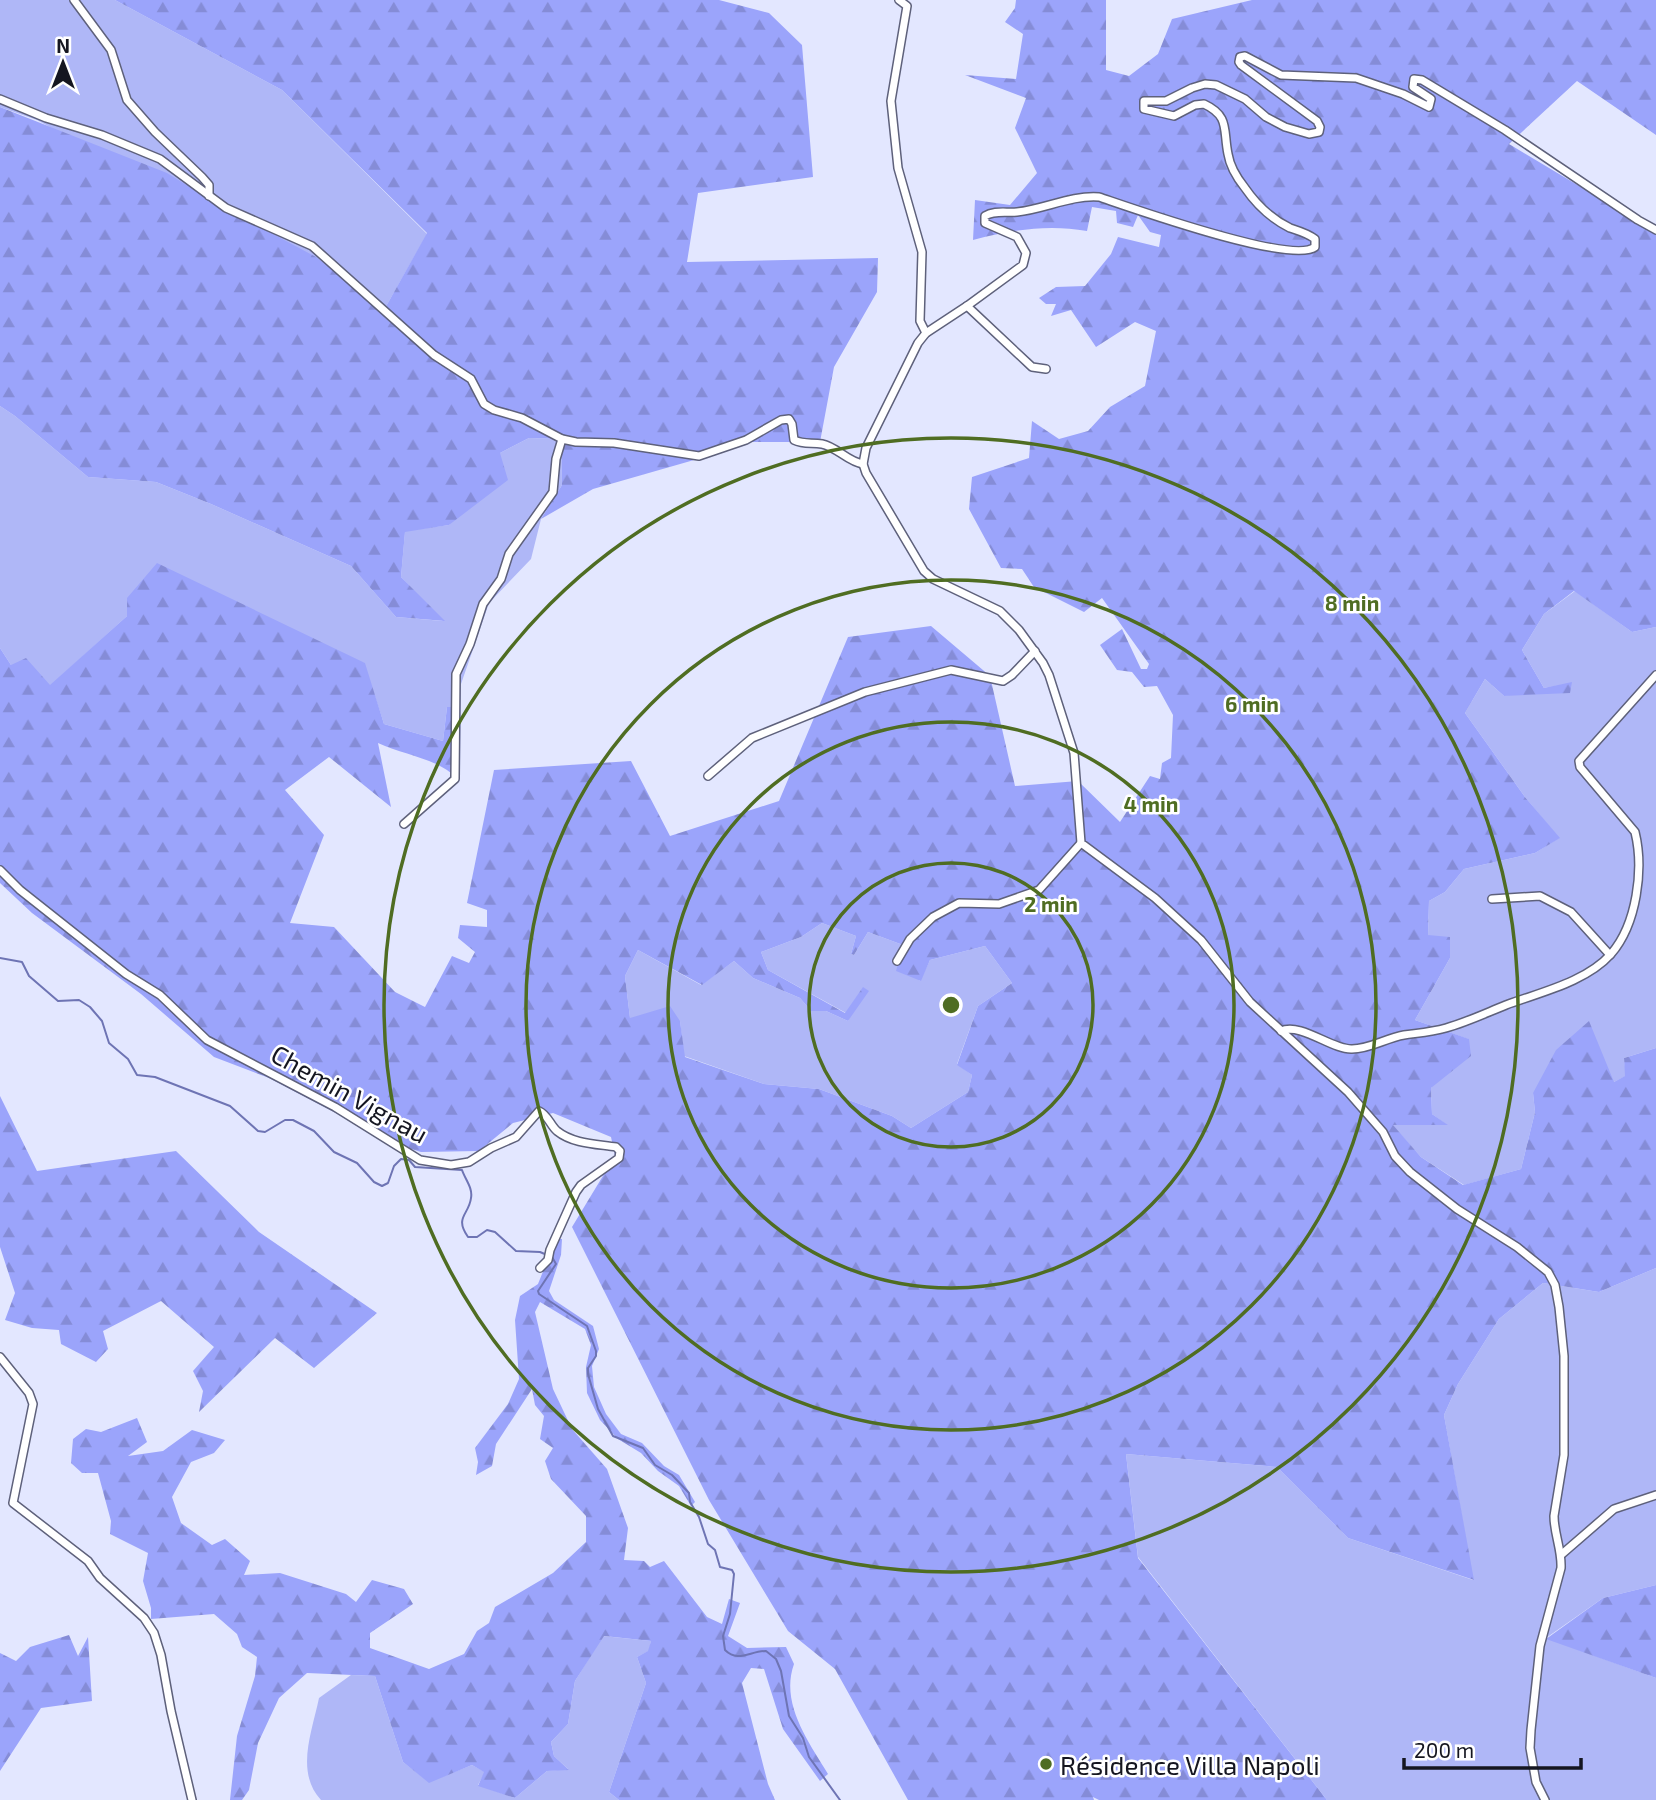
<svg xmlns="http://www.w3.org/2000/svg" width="1656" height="1800" font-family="'Exo 2',sans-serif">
<defs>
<pattern id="forest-firs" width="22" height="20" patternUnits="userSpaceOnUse" patternTransform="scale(1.75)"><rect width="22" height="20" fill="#9ba4fb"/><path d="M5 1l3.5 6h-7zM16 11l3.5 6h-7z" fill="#858cd7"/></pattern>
</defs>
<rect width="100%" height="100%" fill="#e3e7ff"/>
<g fill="#afb7f7">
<polygon points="0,0 115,0 282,90 427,234 384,310 37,120 0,107"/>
<polygon points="0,406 15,416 88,477 156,482 211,504 351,566 396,617 443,621 401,577 405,531 449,525 500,453 529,438 561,439 562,485 541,519 531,559 489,603 461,684 460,770 451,773 453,707 447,707 443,741 384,724 364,663 127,616 50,686 11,665 0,648"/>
<polygon points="1575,591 1632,632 1656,627 1656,1048 1624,1058 1626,1076 1614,1082 1533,1093 1535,1112 1521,1169 1464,1185 1421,1157 1392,1125 1447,1125 1432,1114 1431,1088 1468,1039 1415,1020 1450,958 1428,935 1429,901 1445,892 1464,869 1535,853 1559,838 1525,797 1465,713 1485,679 1504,696 1571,683 1544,688 1522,650 1544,614"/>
<polygon points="822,923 856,936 851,954 854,955 868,932 903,945 920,981 930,960 985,946 1012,983 978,1006 957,1064 972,1075 968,1092 911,1128 892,1116 819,1089 764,1084 684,1056 680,1021 630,1018 625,976 638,950 701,985 734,961 753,978 800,998 811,1011 826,1011 848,1021 863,988 846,1013 768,970 761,952 801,937"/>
<polygon points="1656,1268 1656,1585 1603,1598 1546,1638 1656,1678 1656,1800 1327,1800 1138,1557 1126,1454 1277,1467 1348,1538 1473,1580 1444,1415 1458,1384 1499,1319 1543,1283 1599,1292"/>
<path d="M603,1636l48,5 -2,10 -12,6 9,26 -37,109 10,8h-298c-26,-28 -9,-68 -2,-102l32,-23 24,1 28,86 26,20 43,-17 13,7 -7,13 37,13 32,-27 21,-2 -14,-13 -3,-14 17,-18 7,-43z"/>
</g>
<g fill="url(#forest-firs)" fill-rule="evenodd">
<polygon points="115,0 719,0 769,13 802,45 813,177 698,193 687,262 878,258 877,292 834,367 820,442 743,442 708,456 593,489 541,519 562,485 561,439 529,438 500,453 508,480 449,525 405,532 401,577 445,621 396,617 351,566 211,504 156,482 88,477 15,416 0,406 0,107 167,173 221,206 316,257 384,310 427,233 282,90"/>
<path d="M1016,0h90v70l23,6 29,-22 14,-35 80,-19h404v135l-79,-54 -68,63 147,88v395l-24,5 -58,-41 -30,23 -22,36 22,38 28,-6 -2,11 -66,3 -19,-17 -20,34 60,84 35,41 -25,15 -71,16 -19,23 -16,9 -1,34 22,2v21l-35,62 54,19 2,17 -40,32 1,26 16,11h-55l28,32 42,28 58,-16 14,-57 -2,-19 23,-43 33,-29 25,61 11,-6 -1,-18 32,-10v220l-57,24 -56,-9 -44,36 -41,65 -14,31 30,165 -126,-42 -71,-71 -151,-13 12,104 189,242h-228l-6,-3 1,3h-186l-73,-131 -47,-38 -79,-131 -137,-273 43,-71 -4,-19 -58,-24 -40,10 -34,28 -58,1 -26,-8 -126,-66 -55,-21 -73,-63 -109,-81 -32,-30v-235l11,17 15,-7 24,27 77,-69v-18l30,-35 208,100 19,61 59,17 4,-34h6l-2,66c-19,-15 -49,-19 -73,-30l13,64 -62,-50 -44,33 39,45 -34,88 44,4 61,65 30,15 27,-51 17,7 6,-11 -17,-14 2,-13 27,2v-17l-20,-7 27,-133 137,-9 39,75 109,-35 69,-164 83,-11 59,50 25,110 63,-5 42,41 30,-46 10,3 2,-16 9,-5 2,-43 -16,-29 -13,1 -12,-15 -15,-2 -17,-25 22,-16 19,40h6l2,-5 -47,-66 -18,14 -50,-25 -12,-18 -21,-1 -32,-59 3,-32 57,-19 3,-37 27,18 29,-8 22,-24 35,-21 11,-55 -21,-9 -39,25 -25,-37 -20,6 5,-12h-10l-7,-6 17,-11 29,-1 26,-32 7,-17 41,10 2,-12 -11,-3 -12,-17 -5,12 -16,-4 -1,-12 -24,-4 -5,24c-40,-7 -75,-1 -114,9l2,-40 35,5 27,-32 -22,-45 11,-30 -61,-23 51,4 7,-45 -18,-12 10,-14zM822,923l34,13 -5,18 3,1 14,-23 35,13 -7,26 25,10 9,-21 55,-14 27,37 -34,23 -21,59 15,10 -4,17 -57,36 -19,-12 -73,-27 -55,-5 -79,-27 -5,-36 -10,-15 -40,12 -5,-42 13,-26 64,35 32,-24 19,17 47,20 11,13h15l22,10 21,-30 -6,-4 -18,26 -77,-43 -7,-18 40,-15z"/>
<polygon points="0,1096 37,1171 176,1151 259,1232 377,1313 314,1368 275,1338 199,1412 203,1391 193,1371 214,1347 161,1301 103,1331 108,1349 96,1362 61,1344 59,1330 32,1328 5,1320 15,1293 0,1247"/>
<path d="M556,1239h6l-1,16 -12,36 5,9 39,26 6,23 -7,17 2,21 12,27 15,20 21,9 22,23 15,9 16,27 -4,4 -12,-20 -21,-15 -17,-18 -23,-14 -18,-19 -13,-27 -1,-26 5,-22 -6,-16 -45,-27 -5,10 18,77 19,40 35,40 21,59 -4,32 20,1 6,6 14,-6 43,56 15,7 7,-25 11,4 -12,33 19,12 39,-1 8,17c-14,39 14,77 34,110l-8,7 -37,-52 -19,-60 -13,-1 -9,15 26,101 7,16h-156l-10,-8 37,-109 -9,-26 11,-6 3,-10 -47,-5 -29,45 -7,43 -17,18 3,14 15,14 -22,1 -32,27 -37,-12 6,-14 -12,-7 -43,18 -26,-21 -28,-86 -68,-3 -28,25 -21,45 -9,47 -7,10h-12l7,-64 18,-60 2,-19 -15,-10 -5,-13 -23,-20 -63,5v-11l-8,-27 5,-28 -38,-19 1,-13 -13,-48h-16l-11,-10 2,-24 13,-10 15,3 36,-14 10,24 -19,14 35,-5 29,-21 33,10 -11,13 -23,9 -19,35 9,26 31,22 13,-6 25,22 -6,14 36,-2 66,21 10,8 16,-22 32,9 9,15 -43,29v15l59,21 35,-15 13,-23 12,-8 6,-16 58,-34 33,-31v-26l-35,-37 -6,-18 8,-13 -13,-9 4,-23 -9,-11 -3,-16 -36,55 -4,22 -16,9 2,-13 -3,-14 33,-44 11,-25 -4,-59 5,-24 18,-12z"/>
<polygon points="1656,1585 1656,1678 1546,1639 1603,1598"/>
<polygon points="69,1635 78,1656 88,1637 92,1701 41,1708 0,1771 0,1653 16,1661 30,1647"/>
</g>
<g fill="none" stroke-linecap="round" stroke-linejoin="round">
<g stroke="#6e74b4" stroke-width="2">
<path d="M0,958l22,4 7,14 29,25 21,-1 11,7 12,14 7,22 19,16 9,16 18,2 75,29 28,25 7,1 20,-12h8l21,11 20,21 23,11 17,19 8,4 6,-3 6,-17 7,-7 8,1 6,7 47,3c3,9 11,18 9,28 -2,17 -17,19 -3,39h9l10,-7 8,2 21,19 24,1 7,3"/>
<path d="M552,1257l4,7 -18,27 1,3 48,32 9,25v5l-8,12v6l10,35 15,27 30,12 12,17 17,10 17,18 1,9 9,15 9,27 7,6 5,17 12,3 2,4 -4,40 -7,22 2,14c13,13 25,1 41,1l10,8 5,12 8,45 14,22 6,19 31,43"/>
</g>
<defs>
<g id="minor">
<polyline points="74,0 111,50 127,100 155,132 202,177 209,185 209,196"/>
<polyline points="899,0 907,6 891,101 898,168 922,252 920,321 926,333"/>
<path d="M0,99l46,19 56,17 58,24 66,49 86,38 122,109 37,24 13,25 10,6 28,8 40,21 14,3 38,1 85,13 47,-16 35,-20 8,-1 3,5 2,16c10,5 18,2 28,4 15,3 26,18 41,20"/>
<polyline points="967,306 1032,367 1046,369"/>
<polyline points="708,776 752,738 865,692 951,670 1003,681 1012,675 1035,651"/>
<polyline points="404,824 455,779 456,674 470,644 483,604 501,579 509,554 553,492 556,459 562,439"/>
<path d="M0,870l20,20 106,84 34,21 47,45 128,67 85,53 31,5 18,-3 22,-14 25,-11 23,-26c9,4 11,14 18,20 16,13 40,13 59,16l4,4 -1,7 -38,27 -5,7 -26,58 -2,10 -8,8"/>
<polyline points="1492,899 1540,896 1571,912 1610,955"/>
<polyline points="897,961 910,939 933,917 959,903 999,904 1039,890 1081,843"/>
<path d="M1281,1031c20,-9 51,19 71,18 18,0 34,-11 52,-14 14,-2 28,-3 42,-7 21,-6 40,-15 60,-23 35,-13 80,-23 105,-51 26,-30 33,-85 24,-122l-55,-65 -1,-6 77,-86"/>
<polyline points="0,1357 29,1393 33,1404 13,1503 88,1561 100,1578 144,1618 154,1633 161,1655 171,1711 192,1800"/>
<polyline points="1562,1554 1614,1509 1656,1495"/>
<path d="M1545,1800l-9,-18 -6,-34 1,-18 9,-84 21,-78c1,-18 -7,-34 -7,-52l10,-61v-99l-5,-49 -4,-22 -7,-13 -31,-25 -60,-38 -47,-37 -15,-16 -12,-24 -35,-40 -98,-90 -49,-62 -46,-42 -74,-55 -7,-90 -25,-78 -6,-12 -24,-33 -19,-19 -67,-32 -9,-8 -58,-98 -3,-9 3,-16 52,-105 8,-10 41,-27 56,-41 3,-12 -9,-16 -32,-14v-7c9,-6 21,-3 32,-4 28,-3 54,-17 82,-15 33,11 193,68 216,50v-8c-8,-6 -16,-8 -25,-11 -18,-9 -34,-24 -45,-40 -8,-10 -15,-21 -17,-34 -5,-24 2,-38 -24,-50l-9,1 -21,11 -30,-7v-8h22l26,-13 13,-4 11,1 29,14 21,18 19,10 24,7 10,-2 1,-5 -3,-6 -76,-56 -2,-3 1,-5 5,-1 36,19 75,3 47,16 26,13 2,-8 -18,-12 1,-8 8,1 83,50 133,90 18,10"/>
</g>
</defs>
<use href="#minor" stroke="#5e617b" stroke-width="10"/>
<use href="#minor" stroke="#fff" stroke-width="7"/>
</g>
<g fill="none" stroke="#4f6d22" stroke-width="3.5">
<circle cx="951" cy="1005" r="142"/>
<circle cx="951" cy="1005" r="283"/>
<circle cx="951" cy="1005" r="425"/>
<circle cx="951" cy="1005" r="567"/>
</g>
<circle fill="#4f6d22" stroke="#fff" stroke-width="2.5" cx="1046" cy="1764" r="7"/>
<g text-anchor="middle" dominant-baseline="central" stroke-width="5" stroke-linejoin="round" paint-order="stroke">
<g font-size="26" fill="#151620" stroke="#fff">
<text transform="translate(350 1093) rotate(29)">Chemin Vignau</text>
</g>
<g font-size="26" fill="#151620" stroke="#fff" text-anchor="start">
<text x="1060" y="1764">Résidence Villa Napoli</text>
</g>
</g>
<circle cx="951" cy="1005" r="10" fill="#4f6d22" stroke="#fff" stroke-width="3.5"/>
<g font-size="21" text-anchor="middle" font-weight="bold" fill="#4f6d22" stroke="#fff" stroke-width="5" stroke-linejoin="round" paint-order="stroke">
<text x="1352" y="611">8 min</text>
<text x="1252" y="712">6 min</text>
<text x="1151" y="812">4 min</text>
<text x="1051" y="912">2 min</text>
</g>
<g transform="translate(63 63)" stroke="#ffffff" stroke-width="5" paint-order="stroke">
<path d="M0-5L12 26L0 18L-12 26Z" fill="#151620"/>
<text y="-10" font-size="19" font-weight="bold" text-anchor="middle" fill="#151620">N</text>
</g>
<path d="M1404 1758v10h177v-10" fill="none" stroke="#151620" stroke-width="3.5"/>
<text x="1414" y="1758" font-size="21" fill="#151620" stroke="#ffffff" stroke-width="5" paint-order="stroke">200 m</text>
</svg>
